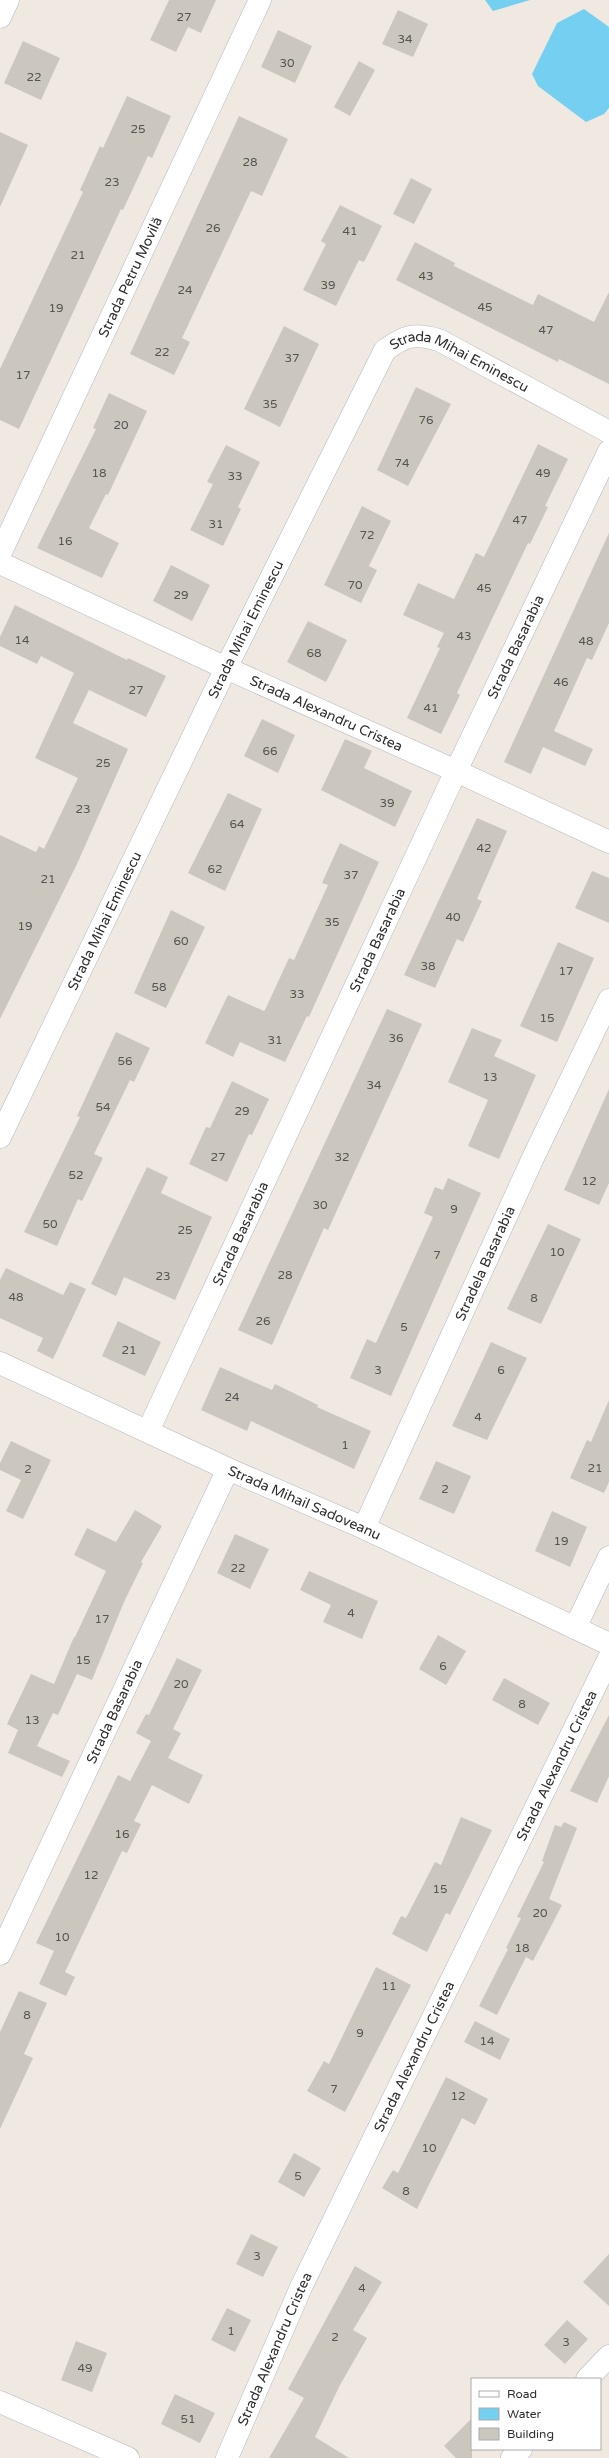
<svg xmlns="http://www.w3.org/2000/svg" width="609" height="2458" font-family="'Varela Round',sans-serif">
<rect width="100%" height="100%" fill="#efe9e1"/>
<g fill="#75cff0">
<polygon points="485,0 530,0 493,11"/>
<polygon points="584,9 609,27 609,108 604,114 586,122 538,86 532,74 557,23"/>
</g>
<g fill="#cbc7bf">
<polygon points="169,0 216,0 201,33 188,27 176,52 150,40"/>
<polygon points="398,10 428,24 413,57 382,44"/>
<polygon points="278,30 312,46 295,83 261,67"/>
<polygon points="23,41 60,58 41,100 4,83"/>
<polygon points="359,61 375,70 350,116 334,107"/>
<polygon points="127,96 171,116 152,158 148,156 123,210 121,209 19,429 0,420 0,369 83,192 80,190 100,146 103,148"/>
<polygon points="239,116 288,139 262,196 251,191 182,338 190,342 174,375 130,354"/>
<polygon points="0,132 28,145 0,207"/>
<polygon points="411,178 432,189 414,224 393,214"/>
<polygon points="340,205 382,226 364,262 359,260 336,306 303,290 326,244 321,241"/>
<polygon points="415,242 455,263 454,266 533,305 538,294 594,322 609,292 609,384 559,359 558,362 396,280"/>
<polygon points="284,326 319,344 280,427 244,409"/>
<polygon points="416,387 451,404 408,486 377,470"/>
<polygon points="109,393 147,411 108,495 106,494 89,528 119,543 102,578 37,548 96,429 93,428"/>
<polygon points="538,444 568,459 545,506 548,507 530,544 528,543 457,693 460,695 441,734 407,718 440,648 437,647 444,633 403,615 418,583 454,599 476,553 484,557"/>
<polygon points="226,445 260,462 238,507 241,509 223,546 190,530 213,484 207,482"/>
<polygon points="362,506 391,521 369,566 377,570 361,603 324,585"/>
<polygon points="609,533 609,623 592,660 587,658 554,731 593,749 585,766 543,747 531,774 504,762"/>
<polygon points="171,565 210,585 192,621 153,601"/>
<polygon points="15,605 127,660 128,658 166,676 146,717 89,690 73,723 128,749 77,864 0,1019 0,835 36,852 39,846 44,849 78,778 35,758 74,673 41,656 37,664 0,646 0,637"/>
<polygon points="308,621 347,640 326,682 287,662"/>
<polygon points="262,719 295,735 278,773 244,756"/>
<polygon points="345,739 372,751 364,768 412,791 395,827 321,790"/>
<polygon points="228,793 262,809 225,891 188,873"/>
<polygon points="477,818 507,831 477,899 482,901 463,942 457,939 435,988 404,975"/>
<polygon points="340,843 379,862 309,1017 307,1016 285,1062 240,1042 233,1057 205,1043 228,995 264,1011 265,1010 289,958 294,960 328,885 322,883"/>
<polygon points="592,871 609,878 609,923 575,908"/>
<polygon points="171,910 205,927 166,1008 134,993"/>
<polygon points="558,942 594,958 557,1042 520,1026"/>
<polygon points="387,1009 422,1024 328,1230 324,1228 272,1345 238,1330"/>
<polygon points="472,1028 502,1040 494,1056 536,1075 499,1159 468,1146 488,1100 448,1082"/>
<polygon points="116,1032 150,1048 134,1082 130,1080 94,1154 103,1158 82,1201 78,1199 57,1246 24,1232 80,1117 77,1116"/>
<polygon points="232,1081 269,1099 252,1135 249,1134 227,1182 189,1164 206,1127 210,1128"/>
<polygon points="609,1089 609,1183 599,1205 564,1190"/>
<polygon points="147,1167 168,1177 161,1193 212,1217 175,1300 124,1277 116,1296 91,1284"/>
<polygon points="448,1178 481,1193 391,1396 350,1378 367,1339 376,1343 433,1217 424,1213 435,1187 443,1190"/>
<polygon points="548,1224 581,1239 541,1324 507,1309"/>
<polygon points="6,1268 63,1295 70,1282 86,1289 53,1359 37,1351 43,1338 0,1318 0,1280"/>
<polygon points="118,1321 161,1342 145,1376 102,1356"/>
<polygon points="491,1342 527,1358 487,1440 452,1426"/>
<polygon points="220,1367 272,1390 275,1384 318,1405 317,1407 371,1431 354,1469 251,1421 247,1431 201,1410"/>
<polygon points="609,1400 609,1482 604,1493 570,1478 587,1440 591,1442"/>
<polygon points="11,1441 51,1460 23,1519 6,1511 21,1480 0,1470 0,1463"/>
<polygon points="436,1461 471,1476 454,1514 419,1499"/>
<polygon points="135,1510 162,1526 141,1562 143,1563 124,1602 92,1680 77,1674 58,1715 53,1713 37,1746 70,1761 62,1777 8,1753 18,1730 7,1724 31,1674 54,1684 74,1637 75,1637 106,1571 74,1555 87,1528 116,1542"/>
<polygon points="552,1511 587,1527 570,1567 535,1551"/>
<polygon points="235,1534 269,1549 250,1589 217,1573"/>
<polygon points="309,1571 378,1601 362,1639 323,1622 331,1605 300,1590"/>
<polygon points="438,1635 466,1651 446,1685 419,1669"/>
<polygon points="177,1658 202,1670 173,1729 181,1733 168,1758 203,1775 189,1804 152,1785 134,1821 141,1824 127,1853 122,1851 65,1972 75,1977 66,1996 39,1984 54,1951 36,1943 118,1775 130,1781 151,1741 136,1733 146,1714 149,1715"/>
<polygon points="504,1678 550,1703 538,1725 492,1700"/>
<polygon points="609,1715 609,1776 597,1803 570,1791"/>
<polygon points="461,1817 492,1830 450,1915 446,1913 427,1952 392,1934 401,1916 406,1918 435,1862 441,1865"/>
<polygon points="564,1822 577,1828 549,1899 562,1905 533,1961 526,1957 497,2015 479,2006 508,1949 506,1948 521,1918 517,1917 544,1862 542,1861 555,1825 561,1827"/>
<polygon points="376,1967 411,1985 345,2112 307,2091 324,2061 329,2064"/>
<polygon points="19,1991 47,2003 24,2054 33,2058 0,2129 0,2032"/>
<polygon points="475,2021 510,2039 500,2060 464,2042"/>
<polygon points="446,2077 488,2099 475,2125 462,2118 417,2209 382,2188 393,2170 398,2173"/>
<polygon points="294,2153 321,2168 304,2197 278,2182"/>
<polygon points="251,2234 278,2247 263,2277 236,2264"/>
<polygon points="609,2254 609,2306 583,2282"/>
<polygon points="355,2266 382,2282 353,2330 367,2338 340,2385 315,2437 349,2458 269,2458 304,2398 288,2389"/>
<polygon points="227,2308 251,2320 235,2352 211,2340"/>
<polygon points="567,2320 588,2339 565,2364 544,2345"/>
<polygon points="76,2341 107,2353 92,2392 61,2380"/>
<polygon points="175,2394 215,2413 200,2443 161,2424"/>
<polygon points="472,2418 472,2458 456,2458 444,2446"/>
</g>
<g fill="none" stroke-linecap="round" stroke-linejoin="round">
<defs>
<g id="street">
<polyline points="0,17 8,0"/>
<path id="s1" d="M0,554l260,-554"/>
<path id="s2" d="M226,668l230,103 153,71"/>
<path id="s3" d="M0,1363l228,106 136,59 245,116"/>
<path id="s4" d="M148,1431l308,-660 153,-320"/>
<path id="s5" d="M364,1528l168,-368 77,-160"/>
<polyline points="575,1628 609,1557"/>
<path id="s6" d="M0,1954l228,-485"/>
<polyline points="587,2379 609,2356"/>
<path id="s7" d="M227,2458l75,-173 307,-627"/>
<polyline points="512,2458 521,2449"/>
</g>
<g id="secondary">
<polyline points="0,563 226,668"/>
<path id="s8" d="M0,1137l226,-469 159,-318c21,-15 30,-17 54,-10l170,92"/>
<polyline points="0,2402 128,2458"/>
</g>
</defs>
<use href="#street" stroke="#b4b7c1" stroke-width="23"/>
<use href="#secondary" stroke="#b4b7c1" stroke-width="23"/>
<use href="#street" stroke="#fff" stroke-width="22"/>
<use href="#secondary" stroke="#fff" stroke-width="22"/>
</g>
<g text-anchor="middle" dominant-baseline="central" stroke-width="3" stroke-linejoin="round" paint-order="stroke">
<g font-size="12" fill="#555452">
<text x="184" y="17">27</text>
<text x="405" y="39">34</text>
<text x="287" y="63">30</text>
<text x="34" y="77">22</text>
<text x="138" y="129">25</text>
<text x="250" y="162">28</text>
<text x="112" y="182">23</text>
<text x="213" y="228">26</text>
<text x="350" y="231">41</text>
<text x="78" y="255">21</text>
<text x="426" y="276">43</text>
<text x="328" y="285">39</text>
<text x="185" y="290">24</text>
<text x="485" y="307">45</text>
<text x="56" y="308">19</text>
<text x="546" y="330">47</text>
<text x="162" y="352">22</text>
<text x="292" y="358">37</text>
<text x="23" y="375">17</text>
<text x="270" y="404">35</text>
<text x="426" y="420">76</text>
<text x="121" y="425">20</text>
<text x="402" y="463">74</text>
<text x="99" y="473">18</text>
<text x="543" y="473">49</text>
<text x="235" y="476">33</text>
<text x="520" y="520">47</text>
<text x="216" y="524">31</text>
<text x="367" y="535">72</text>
<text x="65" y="541">16</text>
<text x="355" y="585">70</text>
<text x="484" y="588">45</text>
<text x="181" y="595">29</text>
<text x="464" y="636">43</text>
<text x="22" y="640">14</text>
<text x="586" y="641">48</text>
<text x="314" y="653">68</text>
<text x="561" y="682">46</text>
<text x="136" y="690">27</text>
<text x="431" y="708">41</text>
<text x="270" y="751">66</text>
<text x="103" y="763">25</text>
<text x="387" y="803">39</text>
<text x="83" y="809">23</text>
<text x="237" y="824">64</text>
<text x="484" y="848">42</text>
<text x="215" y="869">62</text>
<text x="351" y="875">37</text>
<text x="48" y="879">21</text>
<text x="453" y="917">40</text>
<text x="332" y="922">35</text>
<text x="25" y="926">19</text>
<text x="181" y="941">60</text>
<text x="428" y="966">38</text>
<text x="566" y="971">17</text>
<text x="159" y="987">58</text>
<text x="297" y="994">33</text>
<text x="547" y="1018">15</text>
<text x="396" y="1038">36</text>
<text x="275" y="1040">31</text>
<text x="125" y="1061">56</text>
<text x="490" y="1077">13</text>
<text x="374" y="1085">34</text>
<text x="103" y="1107">54</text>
<text x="242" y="1111">29</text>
<text x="218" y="1157">27</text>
<text x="342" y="1157">32</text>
<text x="76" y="1175">52</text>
<text x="589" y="1181">12</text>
<text x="320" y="1205">30</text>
<text x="454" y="1209">9</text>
<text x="50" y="1224">50</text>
<text x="185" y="1230">25</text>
<text x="557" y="1252">10</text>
<text x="437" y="1255">7</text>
<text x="285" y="1275">28</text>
<text x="163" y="1276">23</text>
<text x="16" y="1297">48</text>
<text x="534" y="1298">8</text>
<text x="263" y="1321">26</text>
<text x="404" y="1327">5</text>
<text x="129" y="1350">21</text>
<text x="378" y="1370">3</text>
<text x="501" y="1370">6</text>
<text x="232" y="1397">24</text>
<text x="478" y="1417">4</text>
<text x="345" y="1445">1</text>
<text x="595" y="1468">21</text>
<text x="28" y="1469">2</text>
<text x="445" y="1489">2</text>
<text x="561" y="1541">19</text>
<text x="238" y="1568">22</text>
<text x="351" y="1613">4</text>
<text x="102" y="1619">17</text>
<text x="83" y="1660">15</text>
<text x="443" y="1666">6</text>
<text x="181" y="1684">20</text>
<text x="522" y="1704">8</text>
<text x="32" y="1720">13</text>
<text x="122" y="1834">16</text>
<text x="91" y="1875">12</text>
<text x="440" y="1889">15</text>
<text x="540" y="1913">20</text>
<text x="62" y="1937">10</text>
<text x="522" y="1948">18</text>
<text x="389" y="1986">11</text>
<text x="27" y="2015">8</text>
<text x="360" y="2033">9</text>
<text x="487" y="2041">14</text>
<text x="334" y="2089">7</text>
<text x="458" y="2096">12</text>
<text x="429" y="2148">10</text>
<text x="298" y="2176">5</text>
<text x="406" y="2191">8</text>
<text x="257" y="2256">3</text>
<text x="362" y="2288">4</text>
<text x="231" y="2331">1</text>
<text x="335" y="2337">2</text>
<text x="566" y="2342">3</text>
<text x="85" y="2368">49</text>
<text x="188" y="2419">51</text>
</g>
<g font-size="14" fill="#2e2e2e" stroke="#fff">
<text stroke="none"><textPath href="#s1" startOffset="306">Strada Petru Movilă</textPath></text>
<text stroke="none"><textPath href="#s8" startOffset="959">Strada Mihai Eminescu</textPath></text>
<text stroke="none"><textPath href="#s8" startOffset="564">Strada Mihai Eminescu</textPath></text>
<text stroke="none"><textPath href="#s4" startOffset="866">Strada Basarabia</textPath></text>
<text stroke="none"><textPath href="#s2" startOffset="110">Strada Alexandru Cristea</textPath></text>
<text stroke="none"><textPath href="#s8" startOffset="240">Strada Mihai Eminescu</textPath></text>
<text stroke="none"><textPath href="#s4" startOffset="542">Strada Basarabia</textPath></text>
<text stroke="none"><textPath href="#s4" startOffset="218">Strada Basarabia</textPath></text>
<text stroke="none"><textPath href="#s5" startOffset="291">Stradela Basarabia</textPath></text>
<text stroke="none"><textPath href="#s3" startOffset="335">Strada Mihail Sadoveanu</textPath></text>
<text stroke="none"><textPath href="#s6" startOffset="268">Strada Basarabia</textPath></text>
<text stroke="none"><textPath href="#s7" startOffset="767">Strada Alexandru Cristea</textPath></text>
<text stroke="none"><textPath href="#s7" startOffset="443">Strada Alexandru Cristea</textPath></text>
<text stroke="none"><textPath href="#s7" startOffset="119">Strada Alexandru Cristea</textPath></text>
</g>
</g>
<rect x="471" y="2378" width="130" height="72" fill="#ffffff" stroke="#ababab"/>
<rect x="479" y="2391" width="20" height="6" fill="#ffffff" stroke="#ababab"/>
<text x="507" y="2398" font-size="12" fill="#2e2e2e">Road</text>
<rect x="479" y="2408" width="20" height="12" fill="#75cff0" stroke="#ababab"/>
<text x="507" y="2418" font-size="12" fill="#2e2e2e">Water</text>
<rect x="479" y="2428" width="20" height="12" fill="#cbc7bf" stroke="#ababab"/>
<text x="507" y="2438" font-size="12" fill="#2e2e2e">Building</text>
</svg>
